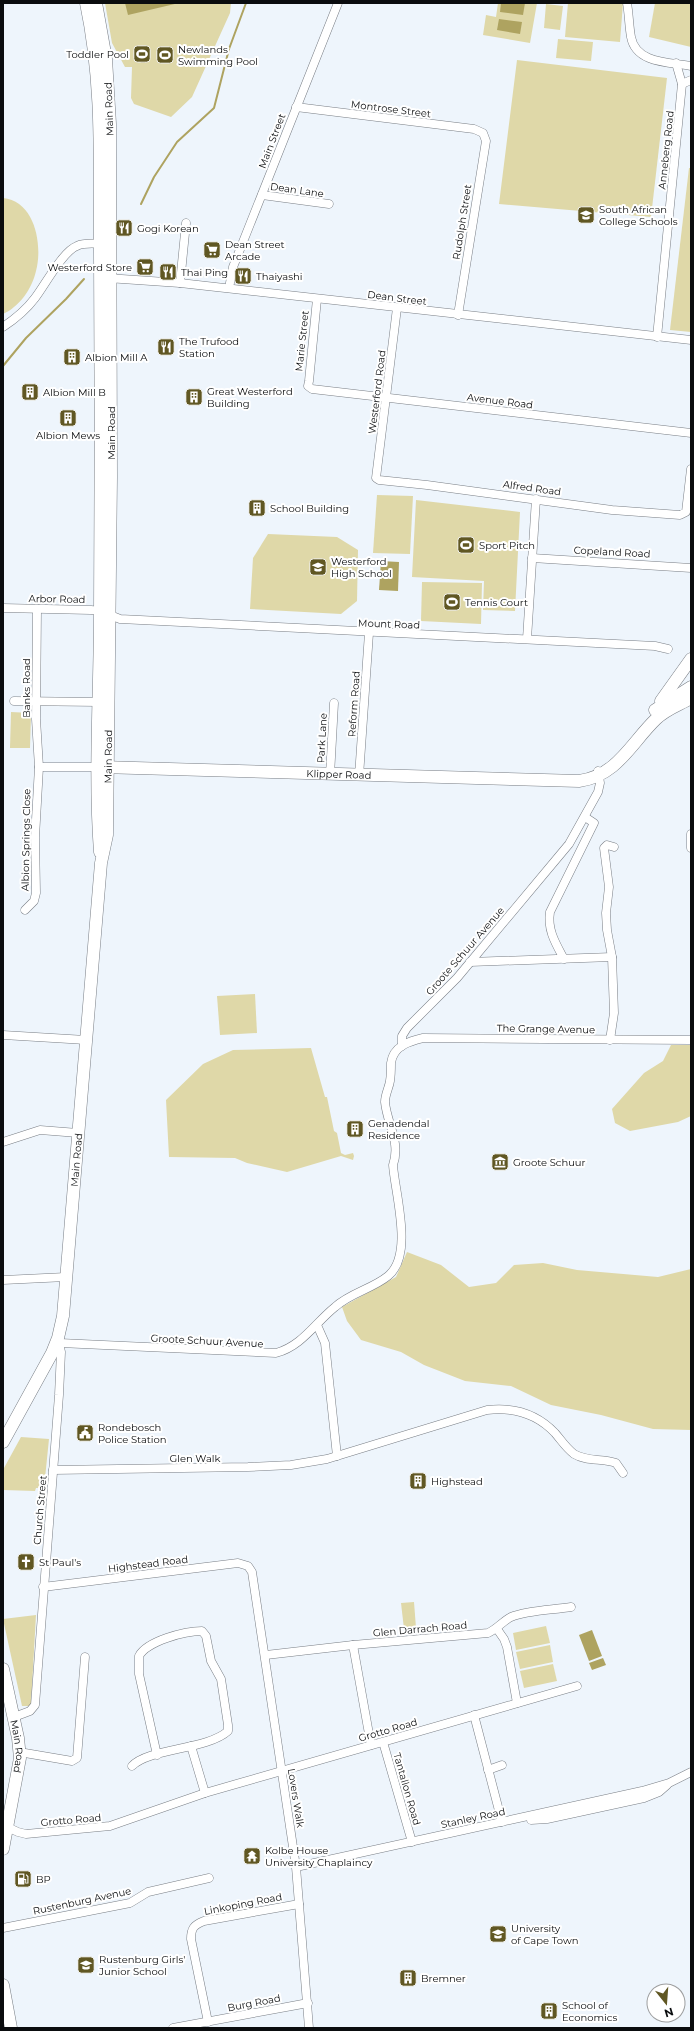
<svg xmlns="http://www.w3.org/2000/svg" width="694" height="2031" font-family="Montserrat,sans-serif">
<rect width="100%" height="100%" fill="#eef5fc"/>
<g fill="#dfd8a8">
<polygon points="105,3 231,3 230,13 192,97 171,117 134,104 131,98 132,67 125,67 112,43"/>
<polygon points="498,3 537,3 530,43 483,35 486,15 496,17"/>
<polygon points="568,3 623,3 620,42 565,37"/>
<polygon points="655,3 691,3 691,47 649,37"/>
<polygon points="546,4 563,6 560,30 544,28"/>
<polygon points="558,39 593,42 591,61 556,58"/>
<polygon points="517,60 667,78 651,217 499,204"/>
<polygon points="689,168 691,168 691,332 670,330"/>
<path d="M3,198c32,3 40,47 33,73 -4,18 -17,36 -33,43z"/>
<polygon points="377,495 413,496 410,554 373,553"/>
<polygon points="416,500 520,512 515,611 483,610 484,581 412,577"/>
<polygon points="268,534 337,537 358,550 357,601 341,614 250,609 253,558"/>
<polygon points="422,582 482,583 481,624 421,621"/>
<polygon points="11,712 31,713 30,748 10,748"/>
<polygon points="255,994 257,1033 220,1035 217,996"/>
<polygon points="671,1045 691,1045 691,1116 678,1122 630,1131 615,1123 612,1109 644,1073 663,1061"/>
<polygon points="311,1048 325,1097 327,1097 334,1131 337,1133 341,1153 345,1155 353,1153 354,1156 353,1160 341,1156 287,1172 247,1163 235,1158 169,1157 166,1100 203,1064 233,1050"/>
<polygon points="407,1252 441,1265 469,1287 496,1283 514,1265 543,1263 577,1270 658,1277 691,1269 691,1430 653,1429 601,1415 551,1405 511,1386 465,1381 424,1365 401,1352 361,1340 347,1321 342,1307 396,1277"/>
<polygon points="21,1437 49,1439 44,1488 36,1488 35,1491 3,1490 4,1468"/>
<polygon points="414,1602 416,1628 404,1629 401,1603"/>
<polygon points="36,1615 31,1704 29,1706 22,1706 3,1619"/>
<polygon points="546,1626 550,1643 516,1650 513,1633"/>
<polygon points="550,1645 553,1662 520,1669 516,1652"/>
<polygon points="553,1664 557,1681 524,1688 520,1671"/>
</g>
<g fill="#aea360">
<polygon points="125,3 179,3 128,15"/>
<polygon points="501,3 525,3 523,15 500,12"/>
<polygon points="499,19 522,22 520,34 497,30"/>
<polygon points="142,46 147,49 149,55 145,63 141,63 135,55 139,47"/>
<polygon points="381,561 399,562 398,591 379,590"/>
<polygon points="592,1630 602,1656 589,1661 579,1635"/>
<polygon points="603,1658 606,1665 592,1670 589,1663"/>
</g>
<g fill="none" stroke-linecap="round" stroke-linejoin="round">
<g stroke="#aea360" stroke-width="2">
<polyline points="141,204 154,177 177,142 214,108 229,49 246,3"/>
<polyline points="3,366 26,338 66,299 84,279"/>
</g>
<defs>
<g id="street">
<path d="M627,3c2,11 2,23 4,34 5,27 39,25 60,29"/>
<polyline points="682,84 691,80"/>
<polyline points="296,107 474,129 483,133 486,141 458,315"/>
<polyline points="262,195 329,204"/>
<polyline points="107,278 180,283 691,340"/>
<polyline points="180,283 186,223"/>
<polyline points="229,288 233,267 338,3"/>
<polyline points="317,299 309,381 308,386 312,389 691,433"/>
<polyline points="397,308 376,478 379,480 427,485 612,510 680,515 686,512 691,469"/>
<path d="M3,327c12,-8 23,-17 32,-29 10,-13 28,-47 42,-52 8,-4 19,-2 27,-2"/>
<polyline points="657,337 682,84 676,63"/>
<polyline points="532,558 691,568"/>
<polyline points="3,608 91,610 100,611 120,619 655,646 668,649"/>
<polyline points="527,639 536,499"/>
<polyline points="14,701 99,702"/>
<polyline points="39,767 99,767"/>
<polyline points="330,775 334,703"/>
<polyline points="359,776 369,633"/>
<polyline points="691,834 691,848"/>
<polyline points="25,910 34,901 36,893 35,837 39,767 36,719 37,609"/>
<path d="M564,959c-8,-15 -17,-29 -14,-47l44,-89 -9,-6"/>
<polyline points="470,962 612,957"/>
<polyline points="3,1035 86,1040"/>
<polyline points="610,1040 614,1013 612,957 607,930 606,913 609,887 604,848 607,845 614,847"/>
<polyline points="402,1046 402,1036 407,1028 457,978 569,844 598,792 600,783 598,771"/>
<polyline points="3,1142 40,1130 78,1133"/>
<polyline points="3,1280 66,1277"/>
<polyline points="317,1325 325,1343 337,1456"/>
<path d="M60,1343l216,10c26,-7 39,-30 59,-46 15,-14 37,-18 53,-31 26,-21 7,-82 5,-111 8,-23 -6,-41 -8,-63 0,-8 4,-14 5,-21 1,-6 1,-12 1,-18 2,-17 19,-22 32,-25l268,2"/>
<path d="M53,1470l195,-3 43,-2 36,-6 160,-49c26,-3 50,4 68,23 6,7 11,15 19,21 13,8 28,4 42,9l7,10"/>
<polyline points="43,1587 238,1563 248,1566 252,1572 296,1867 309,2028"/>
<polyline points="497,1629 504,1639 507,1647 517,1703"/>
<polyline points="353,1645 371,1745"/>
<path d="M266,1655l87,-10 135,-12c9,-4 15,-12 23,-16 17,-7 41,-7 60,-10"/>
<polyline points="474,1715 502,1822"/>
<polyline points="14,1717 30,1711 35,1705 59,1395 61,1352 58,1339"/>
<polyline points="383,1742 412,1842"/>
<polyline points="191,1746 205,1793"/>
<polyline points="19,1752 72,1761 77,1758 85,1657"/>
<path d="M132,1766c17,-18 75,-16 96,-35v-6l-7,-46 -10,-18 -5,-25 -4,-5c-17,0 -55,10 -63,25v18l18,81"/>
<polyline points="488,1770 502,1765"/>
<polyline points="531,1820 547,1819 644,1798 659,1792 667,1785"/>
<polyline points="7,1827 18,1832 26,1834 110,1826 205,1793 577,1686"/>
<polyline points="296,1867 642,1791 669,1783 691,1772"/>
<polyline points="3,1928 130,1903 148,1892 209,1878"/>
<path d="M208,2022l-17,-83c0,-11 3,-14 13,-18l95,-17"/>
<polyline points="173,2028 308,2003"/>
</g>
<g id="secondary">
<path d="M86,3c18,85 13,165 14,251 1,120 1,239 0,359 0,79 -6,160 0,239"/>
<polyline points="661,701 691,659"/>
<polyline points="655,710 691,687"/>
<path id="s1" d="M101,767l478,14c38,-5 52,-38 77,-62 10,-10 23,-14 35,-21"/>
<path id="s2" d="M3,1442l49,-89 6,-15 5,-22 38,-453 6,-28 4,-358 -1,-353 -4,-65 -10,-56"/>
<path id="s3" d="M3,1669l15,69 2,20 -17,91"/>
<polyline points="3,1985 11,2028"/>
</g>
</defs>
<use href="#street" stroke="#797e85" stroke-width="9"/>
<use href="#secondary" stroke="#797e85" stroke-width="13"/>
<use href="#street" stroke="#fff" stroke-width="8"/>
<use href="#secondary" stroke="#fff" stroke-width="12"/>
</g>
<defs>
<symbol id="stadium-square" viewBox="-11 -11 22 22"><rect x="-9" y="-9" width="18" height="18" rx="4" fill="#605723" stroke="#fff"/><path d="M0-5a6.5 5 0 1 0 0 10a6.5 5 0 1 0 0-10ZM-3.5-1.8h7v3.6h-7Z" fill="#fff"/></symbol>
<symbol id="school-square" viewBox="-11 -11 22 22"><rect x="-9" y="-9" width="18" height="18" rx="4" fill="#605723" stroke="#fff"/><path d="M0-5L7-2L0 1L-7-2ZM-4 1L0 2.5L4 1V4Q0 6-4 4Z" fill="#fff"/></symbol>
<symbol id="restaurant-square" viewBox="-11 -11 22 22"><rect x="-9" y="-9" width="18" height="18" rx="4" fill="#605723" stroke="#fff"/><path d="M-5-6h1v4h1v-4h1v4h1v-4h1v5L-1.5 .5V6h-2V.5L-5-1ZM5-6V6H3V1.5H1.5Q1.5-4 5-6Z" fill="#fff"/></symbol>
<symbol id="supermarket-square" viewBox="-11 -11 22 22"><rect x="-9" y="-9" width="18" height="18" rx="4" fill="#605723" stroke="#fff"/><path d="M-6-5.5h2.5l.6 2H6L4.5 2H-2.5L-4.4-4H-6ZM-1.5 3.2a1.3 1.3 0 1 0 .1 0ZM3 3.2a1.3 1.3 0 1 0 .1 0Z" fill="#fff"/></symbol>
<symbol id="building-square" viewBox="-11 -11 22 22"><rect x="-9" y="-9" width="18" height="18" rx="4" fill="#605723" stroke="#fff"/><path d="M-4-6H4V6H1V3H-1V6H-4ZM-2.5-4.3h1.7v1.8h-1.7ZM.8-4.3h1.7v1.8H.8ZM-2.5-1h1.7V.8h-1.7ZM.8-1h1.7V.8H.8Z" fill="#fff"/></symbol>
<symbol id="museum-square" viewBox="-11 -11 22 22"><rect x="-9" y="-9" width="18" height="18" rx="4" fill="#605723" stroke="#fff"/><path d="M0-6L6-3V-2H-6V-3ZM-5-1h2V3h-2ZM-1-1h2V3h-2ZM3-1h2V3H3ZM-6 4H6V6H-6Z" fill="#fff"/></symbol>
<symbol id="civic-square" viewBox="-11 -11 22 22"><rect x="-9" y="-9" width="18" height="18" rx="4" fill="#605723" stroke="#fff"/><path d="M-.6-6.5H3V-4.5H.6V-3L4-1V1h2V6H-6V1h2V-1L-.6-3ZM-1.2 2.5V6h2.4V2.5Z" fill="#fff"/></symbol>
<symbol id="church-square" viewBox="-11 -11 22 22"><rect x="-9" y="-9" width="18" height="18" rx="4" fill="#605723" stroke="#fff"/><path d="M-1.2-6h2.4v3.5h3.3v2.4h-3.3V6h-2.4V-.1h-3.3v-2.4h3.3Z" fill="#fff"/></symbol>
<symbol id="temple-square" viewBox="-11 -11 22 22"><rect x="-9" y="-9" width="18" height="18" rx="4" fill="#605723" stroke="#fff"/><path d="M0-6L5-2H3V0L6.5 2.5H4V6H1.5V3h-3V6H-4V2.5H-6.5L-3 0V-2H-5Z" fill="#fff"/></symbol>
<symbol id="fuel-square" viewBox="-11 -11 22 22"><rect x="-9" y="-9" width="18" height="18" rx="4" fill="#605723" stroke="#fff"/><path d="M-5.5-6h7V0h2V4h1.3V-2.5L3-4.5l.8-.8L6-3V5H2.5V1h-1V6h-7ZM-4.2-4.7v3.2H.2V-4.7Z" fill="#fff"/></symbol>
<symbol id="university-square" viewBox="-11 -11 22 22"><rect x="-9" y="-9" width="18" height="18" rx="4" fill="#605723" stroke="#fff"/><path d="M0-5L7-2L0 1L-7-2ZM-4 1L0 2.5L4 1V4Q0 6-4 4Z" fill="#fff"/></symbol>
</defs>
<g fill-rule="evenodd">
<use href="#stadium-square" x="132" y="44" width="20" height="20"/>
<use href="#stadium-square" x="155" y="45" width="20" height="20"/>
<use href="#school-square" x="576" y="205" width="20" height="20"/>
<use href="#restaurant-square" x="114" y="218" width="20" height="20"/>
<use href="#supermarket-square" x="202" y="240" width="20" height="20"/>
<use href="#supermarket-square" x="135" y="257" width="20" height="20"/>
<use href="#restaurant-square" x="158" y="262" width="20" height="20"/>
<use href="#restaurant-square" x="233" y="266" width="20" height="20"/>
<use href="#restaurant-square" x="156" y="337" width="20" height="20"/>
<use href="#building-square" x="62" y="347" width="20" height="20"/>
<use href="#building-square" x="20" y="382" width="20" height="20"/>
<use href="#building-square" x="184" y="387" width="20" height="20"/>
<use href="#building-square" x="58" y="408" width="20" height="20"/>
<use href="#building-square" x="247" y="498" width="20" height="20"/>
<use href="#stadium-square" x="456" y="535" width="20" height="20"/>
<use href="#school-square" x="308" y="557" width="20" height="20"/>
<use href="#stadium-square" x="442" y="592" width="20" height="20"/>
<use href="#building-square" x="345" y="1119" width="20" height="20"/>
<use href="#museum-square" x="490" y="1152" width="20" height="20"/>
<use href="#civic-square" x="75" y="1423" width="20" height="20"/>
<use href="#building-square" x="408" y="1471" width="20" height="20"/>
<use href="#church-square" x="16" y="1552" width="20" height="20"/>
<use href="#temple-square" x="242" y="1846" width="20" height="20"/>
<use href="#fuel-square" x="13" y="1869" width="20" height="20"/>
<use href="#university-square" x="488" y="1924" width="20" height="20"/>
<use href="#school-square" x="76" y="1955" width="20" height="20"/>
<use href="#building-square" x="398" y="1968" width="20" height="20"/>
<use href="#building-square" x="539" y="2001" width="20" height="20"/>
</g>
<g text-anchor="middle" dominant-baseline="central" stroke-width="4" stroke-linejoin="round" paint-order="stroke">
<g font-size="10" fill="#0a0c0e" stroke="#fff" text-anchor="start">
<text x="178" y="49">Newlands<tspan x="178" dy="12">Swimming Pool</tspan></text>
<text x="129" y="54" text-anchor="end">Toddler Pool</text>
<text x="599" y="209">South African<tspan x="599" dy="12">College Schools</tspan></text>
<text x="137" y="228">Gogi Korean</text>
<text x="225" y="244">Dean Street<tspan x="225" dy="12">Arcade</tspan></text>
<text x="132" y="267" text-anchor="end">Westerford Store</text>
<text x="181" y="272">Thai Ping</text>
<text x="256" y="276">Thaiyashi</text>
<text x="179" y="341">The Trufood<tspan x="179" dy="12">Station</tspan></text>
<text x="85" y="357">Albion Mill A</text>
<text x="207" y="391">Great Westerford<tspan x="207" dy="12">Building</tspan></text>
<text x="43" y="392">Albion Mill B</text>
<text x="68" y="435" text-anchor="middle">Albion Mews</text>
<text x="270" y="508">School Building</text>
<text x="479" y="545">Sport Pitch</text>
<text x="331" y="561">Westerford<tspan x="331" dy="12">High School</tspan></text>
<text x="465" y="602">Tennis Court</text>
<text x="368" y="1123">Genadendal<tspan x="368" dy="12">Residence</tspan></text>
<text x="513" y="1162">Groote Schuur</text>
<text x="98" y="1427">Rondebosch<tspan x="98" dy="12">Police Station</tspan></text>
<text x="431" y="1481">Highstead</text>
<text x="39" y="1562">St Paul's</text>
<text x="265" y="1850">Kolbe House<tspan x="265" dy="12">University Chaplaincy</tspan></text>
<text x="36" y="1879">BP</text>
<text x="511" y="1928">University<tspan x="511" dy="12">of Cape Town</tspan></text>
<text x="99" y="1959">Rustenburg Girls'<tspan x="99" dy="12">Junior School</tspan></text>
<text x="421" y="1978">Bremner</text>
<text x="562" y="2005">School of<tspan x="562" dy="12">Economics</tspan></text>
</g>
<g font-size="10" fill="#0a0c0e" stroke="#fff">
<text transform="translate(109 109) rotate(-92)">Main Road</text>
<text transform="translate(391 109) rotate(7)">Montrose Street</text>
<text transform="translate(272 141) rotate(-69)">Main Street</text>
<text transform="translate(666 150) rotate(-84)">Anneberg Road</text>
<text transform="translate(297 190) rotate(8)">Dean Lane</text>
<text transform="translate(462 222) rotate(-81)">Rudolph Street</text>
<text transform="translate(397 298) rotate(7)">Dean Street</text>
<text transform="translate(302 341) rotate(-84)">Marie Street</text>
<text transform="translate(377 392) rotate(-83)">Westerford Road</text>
<text transform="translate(500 401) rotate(7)">Avenue Road</text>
<text transform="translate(111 433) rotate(-90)">Main Road</text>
<text transform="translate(532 488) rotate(8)">Alfred Road</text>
<text transform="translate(612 552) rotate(3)">Copeland Road</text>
<text transform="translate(57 599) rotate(1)">Arbor Road</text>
<text transform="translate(389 624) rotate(2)">Mount Road</text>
<text transform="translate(26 688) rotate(-90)">Banks Road</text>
<text transform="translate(354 704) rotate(-86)">Reform Road</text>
<text transform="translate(322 738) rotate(-87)">Park Lane</text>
<text stroke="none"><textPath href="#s2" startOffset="702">Main Road</textPath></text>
<text stroke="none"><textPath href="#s1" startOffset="238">Klipper Road</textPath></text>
<text transform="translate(26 840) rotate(-89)">Albion Springs Close</text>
<text transform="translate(465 951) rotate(-49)">Groote Schuur Avenue</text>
<text transform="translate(546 1029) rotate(1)">The Grange Avenue</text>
<text stroke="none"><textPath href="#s2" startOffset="297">Main Road</textPath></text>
<text transform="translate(207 1341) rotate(3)">Groote Schuur Avenue</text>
<text x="195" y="1458">Glen Walk</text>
<text transform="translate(40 1510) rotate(-85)">Church Street</text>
<text transform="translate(148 1564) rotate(-7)">Highstead Road</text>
<text transform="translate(420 1629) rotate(-5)">Glen Darrach Road</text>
<text transform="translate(388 1730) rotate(-16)">Grotto Road</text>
<text stroke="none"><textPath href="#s3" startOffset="79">Main Road</textPath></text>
<text transform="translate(407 1789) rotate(74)">Tantallon Road</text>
<text transform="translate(296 1798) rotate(81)">Lovers Walk</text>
<text transform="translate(473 1818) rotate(-12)">Stanley Road</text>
<text transform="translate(71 1820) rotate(-5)">Grotto Road</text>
<text transform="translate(82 1901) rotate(-12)">Rustenburg Avenue</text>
<text transform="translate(243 1904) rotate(-11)">Linkoping Road</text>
<text transform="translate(254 2003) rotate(-11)">Burg Road</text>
</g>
</g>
<rect width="694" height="2031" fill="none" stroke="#0a0c0e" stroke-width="8"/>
<g transform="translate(666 2003) rotate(163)"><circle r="19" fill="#ffffff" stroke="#9d9e9f"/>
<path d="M0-3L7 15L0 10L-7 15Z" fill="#605723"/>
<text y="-6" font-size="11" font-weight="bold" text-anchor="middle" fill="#0a0c0e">N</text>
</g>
</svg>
